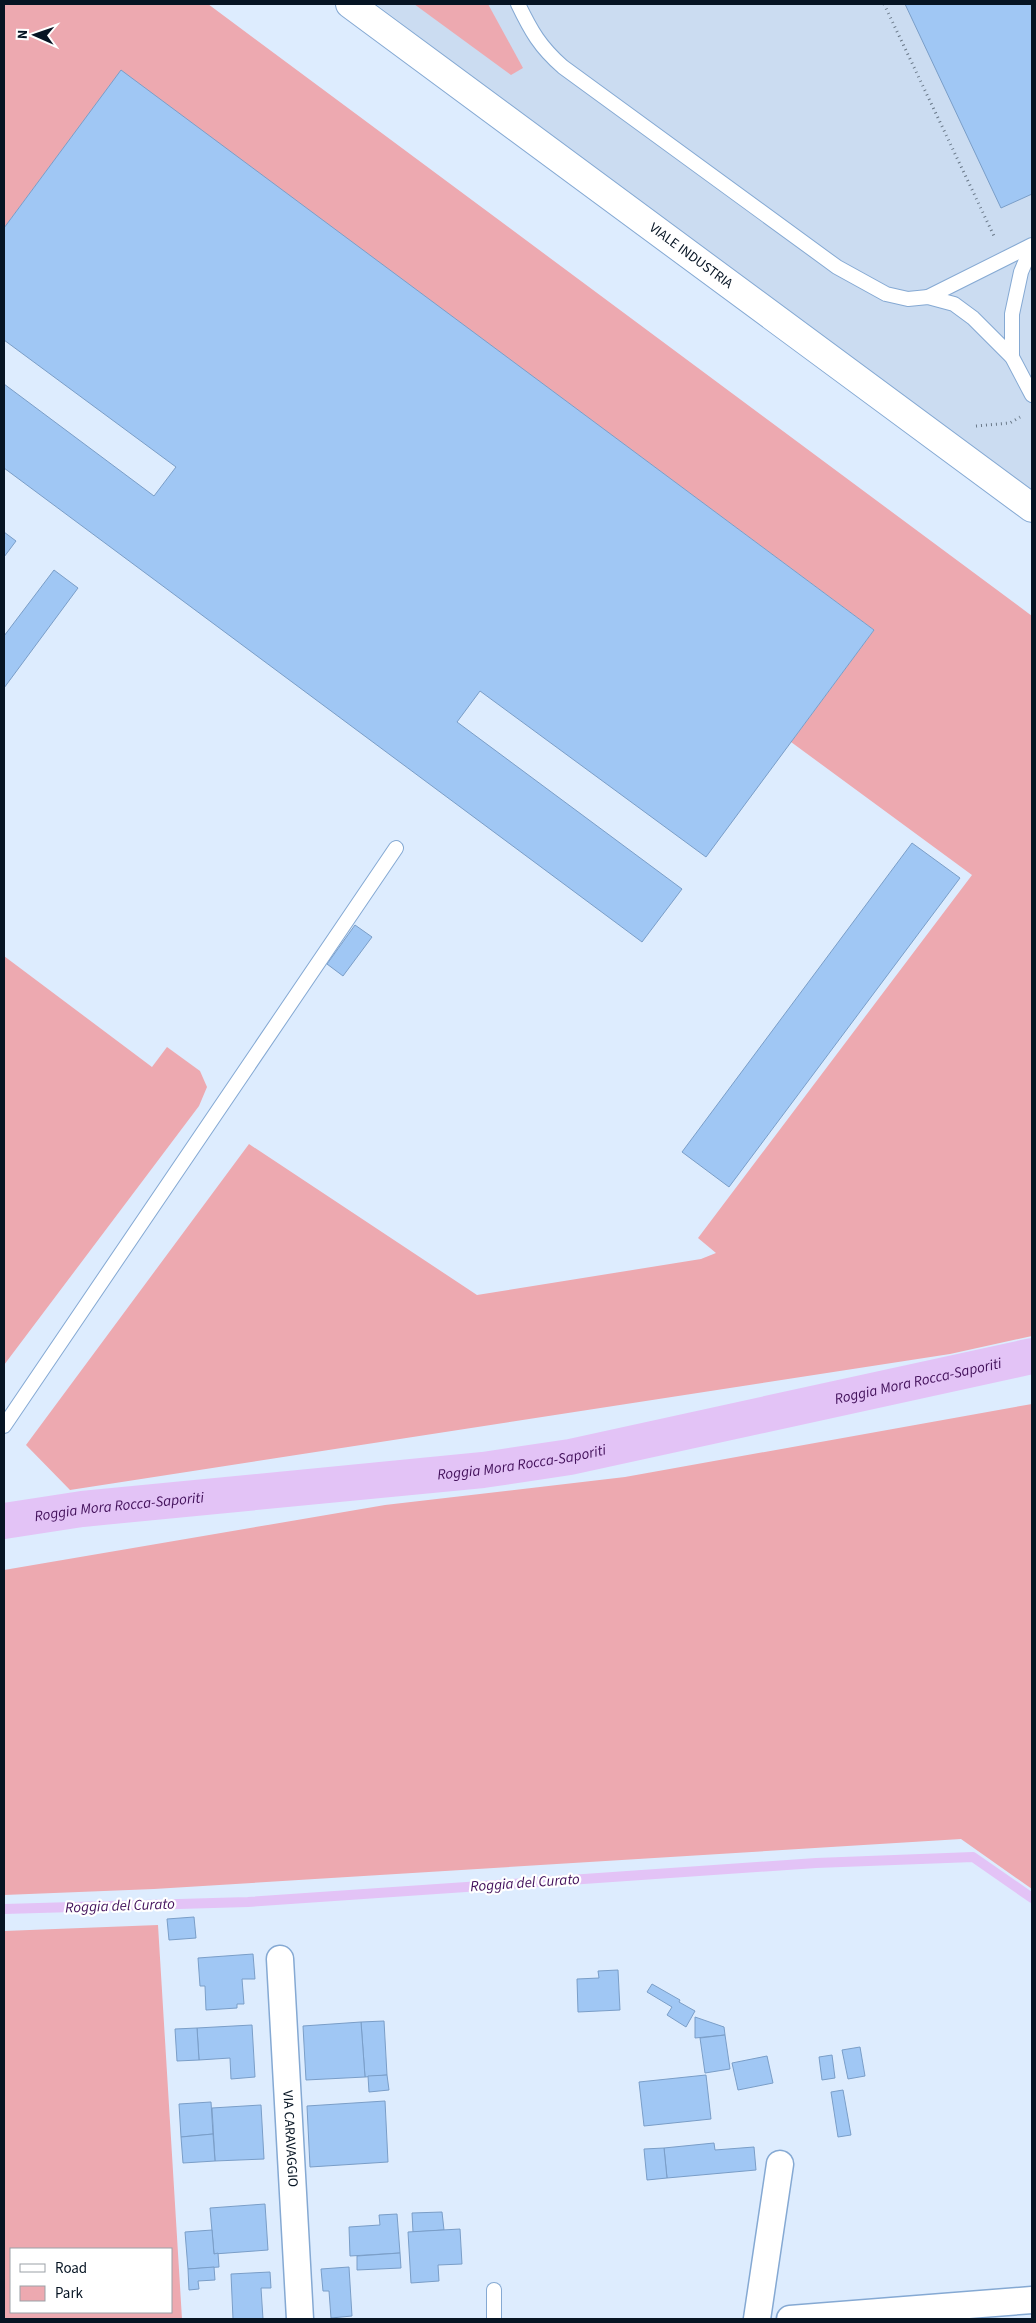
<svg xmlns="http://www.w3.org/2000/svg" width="1036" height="2323" font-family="'Source Sans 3',sans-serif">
<rect width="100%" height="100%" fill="#ddecfe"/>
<polygon fill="#cbdcf1" points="376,4 1032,4 1032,493 503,100"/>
<g fill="#eda9b0" fill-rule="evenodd">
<polygon points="4,4 208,4 1032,616 1032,1336 950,1354 70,1490 26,1445 249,1144 477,1295 701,1259 716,1253 698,1238 972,875 791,742 874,630 121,71 4,228"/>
<polygon points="414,4 488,4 523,68 511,75"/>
<polygon points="4,956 152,1067 167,1047 200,1071 207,1087 199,1106 4,1365"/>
<polygon points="1032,1404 1032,1889 961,1839 154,1889 4,1895 4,1570 385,1505 625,1477"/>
<path d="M158,1925l24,394h-178v-388zM171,2249v63h-160v-63z"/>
</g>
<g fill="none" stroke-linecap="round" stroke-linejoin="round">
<polyline stroke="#e3c3f6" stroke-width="10" points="4,1909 248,1902 816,1863 973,1857 1032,1898"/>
<path stroke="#e3c3f6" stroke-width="36" id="s1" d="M4,1521l78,-12 401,-39 87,-13 462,-101"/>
</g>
<g fill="#a0c7f4" stroke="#7a9ec8">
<polygon points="905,4 1032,4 1032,194 1001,208"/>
<polygon points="121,70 874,630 706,857 480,691 457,722 682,889 642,942 4,468 4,384 154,496 176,467 4,340 4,228"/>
<polygon points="4,532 16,541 4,557"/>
<polygon points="54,570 78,588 4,688 4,636"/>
<polygon points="912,843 960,878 729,1187 682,1152"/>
<polygon points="355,925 372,937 343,976 327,964"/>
<polygon points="194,1917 196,1938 169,1940 167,1919"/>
<polygon points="253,1954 255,1979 242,1979 244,2004 237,2004 237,2008 206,2010 205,1986 200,1986 198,1958"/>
<polygon points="618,1970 620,2010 578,2012 577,1979 599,1978 598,1971"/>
<polygon points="652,1984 680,2000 679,2002 695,2011 686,2027 667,2015 672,2007 647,1992"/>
<polygon points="695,2017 724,2027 725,2035 695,2038"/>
<polygon points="384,2021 387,2075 365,2077 361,2022"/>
<polygon points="361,2022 365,2077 306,2080 303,2026"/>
<polygon points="252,2025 255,2077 231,2079 230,2058 199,2060 197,2028"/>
<polygon points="197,2028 199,2060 177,2061 175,2029"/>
<polygon points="725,2035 730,2069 705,2073 700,2038"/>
<polygon points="860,2047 865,2076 848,2079 842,2050"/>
<polygon points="832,2055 835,2078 822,2080 819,2057"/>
<polygon points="767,2056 773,2083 738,2090 732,2063"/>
<polygon points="387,2075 389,2090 369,2092 368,2076"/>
<polygon points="706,2075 711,2119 644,2126 639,2082"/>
<polygon points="843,2090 851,2135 838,2137 831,2092"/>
<polygon points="385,2101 388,2162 310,2167 307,2106"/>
<polygon points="211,2102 213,2134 181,2137 179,2104"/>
<polygon points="261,2105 264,2159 215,2161 212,2108"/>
<polygon points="213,2134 215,2161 183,2163 181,2137"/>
<polygon points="714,2143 715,2150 754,2147 756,2170 667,2178 664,2148"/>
<polygon points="664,2148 667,2178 647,2180 644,2149"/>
<polygon points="265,2204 268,2250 214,2254 210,2208"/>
<polygon points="442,2212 444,2230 413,2232 412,2213"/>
<polygon points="397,2214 400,2253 350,2256 349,2227 380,2225 379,2215"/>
<polygon points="460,2229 462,2264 438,2265 439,2281 411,2283 408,2232"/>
<polygon points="212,2230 214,2254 218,2253 219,2267 188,2269 185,2232"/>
<polygon points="400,2253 401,2268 357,2270 357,2256"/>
<polygon points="214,2267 215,2280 198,2281 199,2289 189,2290 188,2269"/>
<polygon points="349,2267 352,2316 331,2318 329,2291 323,2291 321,2269"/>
<polygon points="270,2272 271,2288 261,2288 263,2319 233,2319 231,2274"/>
</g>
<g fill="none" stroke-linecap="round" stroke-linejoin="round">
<defs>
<g id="lane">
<path d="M518,4c13,27 22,43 45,63l274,200 49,27 22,5 20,-2 26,7 19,14 39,39 20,38"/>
<polyline points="928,297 1032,245"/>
<polyline points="1012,357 1012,314 1021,272 1032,246"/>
<polyline points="4,1426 396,848"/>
<polyline points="494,2290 494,2319"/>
</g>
<g id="street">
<path id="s2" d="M280,1959l20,360"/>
<polyline points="757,2319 780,2164"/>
<polyline points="790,2319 1032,2300"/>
</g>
<g id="primary">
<path id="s3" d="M350,4l682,504"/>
</g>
</defs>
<use href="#lane" stroke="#85a9d3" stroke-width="16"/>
<use href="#street" stroke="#85a9d3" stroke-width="29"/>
<use href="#primary" stroke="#85a9d3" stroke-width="30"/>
<g stroke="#697888" stroke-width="3" stroke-dasharray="1 4" stroke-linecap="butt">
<polyline points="884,4 994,236"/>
<polyline points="976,426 1010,423 1020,417"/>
</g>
<use href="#lane" stroke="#fff" stroke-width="14"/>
<use href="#street" stroke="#fff" stroke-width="26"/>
<use href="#primary" stroke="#fff" stroke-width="28"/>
</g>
<g text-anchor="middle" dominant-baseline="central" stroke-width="4.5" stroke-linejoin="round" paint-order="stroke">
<g font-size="14" fill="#061423" stroke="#fff">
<text stroke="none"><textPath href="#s3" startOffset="424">VIALE INDUSTRIA</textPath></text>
<text stroke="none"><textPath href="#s2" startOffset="180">VIA CARAVAGGIO</textPath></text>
</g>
<g font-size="15" font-style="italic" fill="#43115b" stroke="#fff">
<text stroke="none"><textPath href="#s1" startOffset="926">Roggia Mora Rocca-Saporiti</textPath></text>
<text stroke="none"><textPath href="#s1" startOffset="521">Roggia Mora Rocca-Saporiti</textPath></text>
<text stroke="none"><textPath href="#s1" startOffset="116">Roggia Mora Rocca-Saporiti</textPath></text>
<text transform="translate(525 1883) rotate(-4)">Roggia del Curato</text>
<text transform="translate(120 1906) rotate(-2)">Roggia del Curato</text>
</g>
</g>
<rect width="1036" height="2323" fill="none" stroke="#061423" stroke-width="10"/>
<rect x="10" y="2248" width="162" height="65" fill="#ffffff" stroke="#9ba1a7"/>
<rect x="20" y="2264" width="25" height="8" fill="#ffffff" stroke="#9ba1a7"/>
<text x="55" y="2273" font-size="15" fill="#061423">Road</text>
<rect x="20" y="2286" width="25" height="15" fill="#eda9b0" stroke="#9ba1a7"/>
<text x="55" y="2298" font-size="15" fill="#061423">Park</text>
<g transform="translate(35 35) rotate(272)" stroke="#ffffff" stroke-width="4" paint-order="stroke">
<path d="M0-4L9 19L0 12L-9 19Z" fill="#061423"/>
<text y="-8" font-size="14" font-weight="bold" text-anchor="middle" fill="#061423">N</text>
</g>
</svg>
